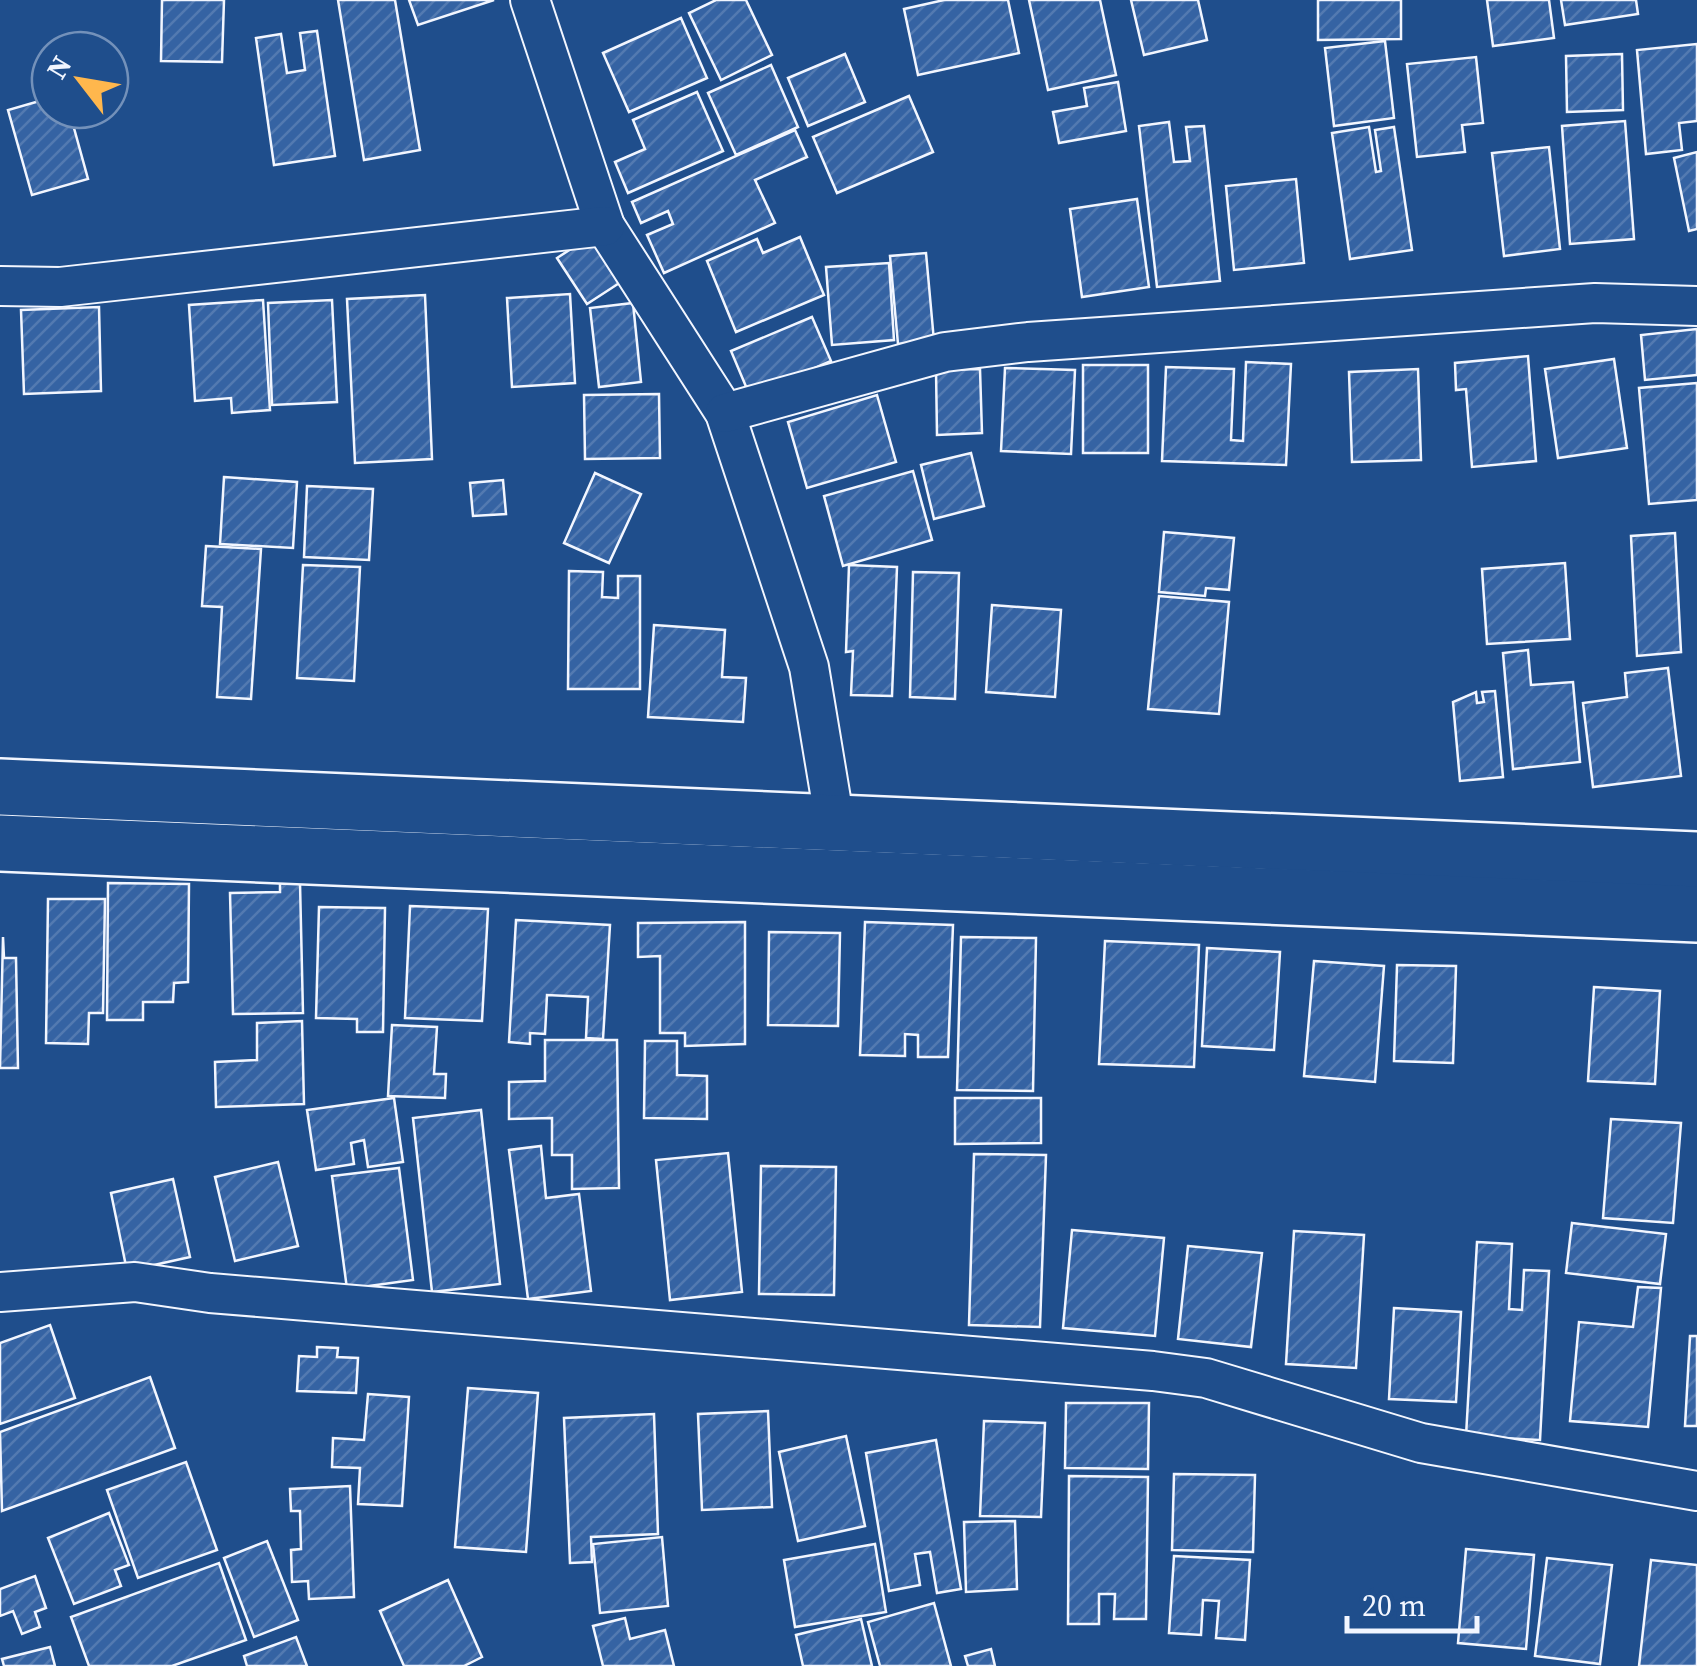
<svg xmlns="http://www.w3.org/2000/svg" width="1697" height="1666" font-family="'Source Serif 4',serif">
<defs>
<pattern id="building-hatch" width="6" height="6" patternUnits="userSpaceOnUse" patternTransform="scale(2.5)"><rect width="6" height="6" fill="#3563a3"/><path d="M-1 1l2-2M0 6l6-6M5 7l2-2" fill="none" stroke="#537ab1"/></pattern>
</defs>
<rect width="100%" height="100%" fill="#1f4e8c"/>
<g fill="url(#building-hatch)" stroke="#f2f6ff" stroke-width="2.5">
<polygon points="162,0 224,0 222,62 161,61"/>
<polygon points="338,0 395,0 420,150 364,160"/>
<polygon points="409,0 494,0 418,25"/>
<polygon points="716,0 746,0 772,55 721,80 689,13"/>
<polygon points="944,0 1008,0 1019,53 918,75 904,9"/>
<polygon points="1029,0 1100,0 1116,75 1048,90"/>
<polygon points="1131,0 1198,0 1207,40 1144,55"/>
<polygon points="1318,0 1401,0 1401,39 1318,40"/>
<polygon points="1487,0 1549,0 1554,38 1493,46"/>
<polygon points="1561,0 1636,0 1638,14 1565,25"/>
<polygon points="681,18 707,78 629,112 603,53"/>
<polygon points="317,31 335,156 274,165 256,38 281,34 287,73 305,70 300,33"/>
<polygon points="1385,41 1394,118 1334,126 1325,48"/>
<polygon points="1697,44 1697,121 1679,123 1682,150 1646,154 1637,50"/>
<polygon points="845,54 865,102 808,126 788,78"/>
<polygon points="1622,54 1623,110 1567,112 1566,56"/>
<polygon points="1476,57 1483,123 1462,125 1465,152 1417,157 1407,64"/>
<polygon points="771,65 798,127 736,155 708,93"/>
<polygon points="1118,82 1126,131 1059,143 1053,112 1087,106 1084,88"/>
<polygon points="697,92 723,151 628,193 615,162 645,149 633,120"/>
<polygon points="909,96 933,152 837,193 813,137"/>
<polygon points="50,98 50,110 69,110 88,179 32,195 8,110"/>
<polygon points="1625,121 1634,239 1570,244 1562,126"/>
<polygon points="1169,122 1174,162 1190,161 1186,127 1204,126 1220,281 1157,287 1139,126"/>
<polygon points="1369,127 1376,172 1381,171 1375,130 1394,127 1412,250 1350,259 1332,133"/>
<polygon points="795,130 807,157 755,180 775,223 664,273 647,235 673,224 668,211 641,223 632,202"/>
<polygon points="1549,147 1560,249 1504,256 1492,153"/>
<polygon points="1697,152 1697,229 1689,231 1674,158"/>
<polygon points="1296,179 1304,263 1234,270 1226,186"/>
<polygon points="1137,199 1149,287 1082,297 1070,209"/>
<polygon points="591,236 621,282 587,304 557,258"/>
<polygon points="800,237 824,295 736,332 707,261 757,239 763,253"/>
<polygon points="926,253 934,341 898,344 890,256"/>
<polygon points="889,263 894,340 832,345 826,267"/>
<polygon points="570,294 575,383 512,387 507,298"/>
<polygon points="425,295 432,459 355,463 347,299"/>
<polygon points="263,300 270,410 232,413 231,398 195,401 189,305"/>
<polygon points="332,300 337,402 272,405 268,303"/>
<polygon points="633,303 641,382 599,387 590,308"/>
<polygon points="99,307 101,391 24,394 21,310"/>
<polygon points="812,317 831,361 750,396 731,351"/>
<polygon points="1697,329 1697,375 1645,380 1641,335"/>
<polygon points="1528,356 1536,461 1472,467 1466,389 1456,390 1455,363"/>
<polygon points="1614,359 1627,448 1558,458 1545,369"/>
<polygon points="1246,362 1291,364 1286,465 1162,461 1166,367 1234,369 1231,440 1243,441"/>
<rect x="1083" y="365" width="65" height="88"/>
<polygon points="1005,368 1075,370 1071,454 1001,451"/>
<polygon points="980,369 982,433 937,435 936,370"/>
<polygon points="1418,369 1421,460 1352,462 1349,372"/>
<polygon points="1697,383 1697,500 1649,504 1639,388"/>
<polygon points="659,394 660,458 585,459 584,395"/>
<polygon points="877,395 896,462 807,488 788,422"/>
<polygon points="971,453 984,506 934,519 921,465"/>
<polygon points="913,471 932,540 843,566 824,496"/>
<polygon points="595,473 641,494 609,563 564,543"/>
<polygon points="224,477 297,482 293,548 220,544"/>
<polygon points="503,480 506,514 473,516 470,483"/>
<polygon points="307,486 373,489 369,560 304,557"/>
<polygon points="1164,532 1234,538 1229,590 1206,588 1205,596 1159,592"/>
<polygon points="1675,533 1681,652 1637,656 1631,536"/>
<polygon points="206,546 261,549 251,699 217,697 222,607 202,606"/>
<polygon points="1565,563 1570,639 1487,644 1482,569"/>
<polygon points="303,565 360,567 354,681 297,678"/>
<polygon points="849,565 897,567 892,696 851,695 853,651 846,652"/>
<polygon points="569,571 603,572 602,597 618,598 618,576 640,576 640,689 568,689"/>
<polygon points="913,572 959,573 955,699 910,697"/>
<polygon points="1159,596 1229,602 1219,714 1148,709"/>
<polygon points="992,605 1061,610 1055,697 986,692"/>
<polygon points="654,625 725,630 722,677 746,678 743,722 648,717"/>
<polygon points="1528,650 1531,685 1573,682 1580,762 1513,769 1503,653"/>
<polygon points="1668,668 1681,776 1593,787 1583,703 1627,697 1625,673"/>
<polygon points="1495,691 1503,777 1460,781 1453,702 1476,692 1477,703 1484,702 1482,692"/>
<polygon points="108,883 189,884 188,982 174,983 173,1002 143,1002 143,1020 107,1020"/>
<polygon points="280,883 300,883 303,1013 233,1014 230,893 280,892"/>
<polygon points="48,899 105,899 103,1013 89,1013 88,1044 46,1043"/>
<polygon points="410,906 488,909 482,1021 405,1018"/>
<polygon points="319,907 385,908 383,1032 357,1032 357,1019 316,1018"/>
<polygon points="516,920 610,925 603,1039 586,1038 588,997 547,995 545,1034 530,1033 530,1044 509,1042"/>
<polygon points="745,922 745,1044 685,1046 685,1033 660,1033 660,956 638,957 638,923"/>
<polygon points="865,922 953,925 948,1057 918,1057 918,1035 905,1034 905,1056 860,1055"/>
<polygon points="769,932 840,933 838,1026 768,1025"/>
<polygon points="3,937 4,958 16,958 18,1068 0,1068"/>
<polygon points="961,937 1036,938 1033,1091 957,1090"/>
<polygon points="1105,941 1199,945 1194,1067 1099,1064"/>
<polygon points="1207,948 1280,952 1274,1050 1202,1046"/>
<polygon points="1314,961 1384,966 1375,1082 1304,1076"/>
<polygon points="1397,965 1456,966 1453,1063 1394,1061"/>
<polygon points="1594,987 1660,991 1655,1084 1588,1081"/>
<polygon points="302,1021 304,1104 216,1107 215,1062 257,1060 257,1023"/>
<polygon points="392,1025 437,1027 434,1074 446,1074 445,1098 388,1096"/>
<polygon points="545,1040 617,1040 619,1188 572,1189 572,1155 552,1155 552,1118 509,1119 509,1082 545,1081"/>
<polygon points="645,1041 677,1041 677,1075 707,1076 707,1119 644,1118"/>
<polygon points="394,1098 403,1162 368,1167 364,1140 351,1143 354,1164 316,1170 307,1110"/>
<polygon points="955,1098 1041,1098 1041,1143 955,1144"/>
<polygon points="481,1110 500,1284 432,1292 413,1118"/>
<polygon points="1611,1119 1681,1123 1673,1223 1603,1218"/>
<polygon points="541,1146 546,1198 579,1194 591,1291 528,1299 509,1150"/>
<polygon points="728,1153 742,1292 670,1300 656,1160"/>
<polygon points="974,1154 1046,1155 1040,1327 969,1325"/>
<polygon points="278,1162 298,1246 235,1261 215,1177"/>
<polygon points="761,1166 836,1167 834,1295 759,1294"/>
<polygon points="399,1168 413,1280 347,1289 332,1176"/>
<polygon points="173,1179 190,1257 127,1271 111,1193"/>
<polygon points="1572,1223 1666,1234 1660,1284 1566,1273"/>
<polygon points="1072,1230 1164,1238 1155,1336 1063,1328"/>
<polygon points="1294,1231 1364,1235 1356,1368 1286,1364"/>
<polygon points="1477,1242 1512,1244 1509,1309 1522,1310 1524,1270 1549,1271 1540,1440 1466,1436"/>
<polygon points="1188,1246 1262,1253 1251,1347 1178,1339"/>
<polygon points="1638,1287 1661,1288 1648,1427 1570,1421 1579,1322 1633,1327"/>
<polygon points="1394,1308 1461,1312 1456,1402 1389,1399"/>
<polygon points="50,1325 75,1398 0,1424 0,1343"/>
<polygon points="1690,1336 1697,1336 1697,1426 1685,1426"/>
<polygon points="317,1347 338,1348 337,1357 358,1358 356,1393 297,1391 299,1356 317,1357"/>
<polygon points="150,1377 175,1448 2,1511 0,1432"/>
<polygon points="468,1388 538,1393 526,1552 455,1547"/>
<polygon points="368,1394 409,1397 402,1506 358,1504 360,1468 332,1467 333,1438 364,1440"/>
<polygon points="1066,1403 1149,1403 1148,1469 1065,1468"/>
<polygon points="768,1411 772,1507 702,1510 698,1414"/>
<polygon points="654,1414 658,1534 591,1537 592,1562 570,1563 564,1418"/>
<polygon points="984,1421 1045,1423 1041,1517 980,1516"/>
<polygon points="846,1436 865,1526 798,1541 779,1452"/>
<polygon points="936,1440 961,1589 937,1593 930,1552 915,1554 920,1585 889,1591 866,1453"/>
<polygon points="186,1462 217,1550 138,1578 107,1490"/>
<polygon points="1174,1474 1255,1475 1253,1552 1172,1550"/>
<polygon points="1069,1476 1148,1477 1146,1619 1114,1619 1115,1594 1099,1594 1099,1624 1068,1624"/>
<polygon points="350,1486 354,1597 309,1599 308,1581 292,1582 291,1550 301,1549 300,1511 291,1511 290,1489"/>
<polygon points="109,1513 129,1565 115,1570 121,1586 74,1604 48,1538"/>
<polygon points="1015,1521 1017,1589 966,1592 964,1522"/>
<polygon points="662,1537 668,1606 600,1613 593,1544"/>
<polygon points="267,1541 298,1620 254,1637 224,1558"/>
<polygon points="875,1544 886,1612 795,1627 784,1560"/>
<polygon points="1466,1549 1534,1555 1526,1649 1458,1643"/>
<polygon points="1174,1556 1250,1560 1245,1640 1216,1638 1219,1601 1203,1600 1201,1635 1169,1633"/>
<polygon points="1547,1558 1612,1565 1600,1664 1535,1656"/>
<polygon points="1651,1560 1697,1565 1697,1666 1639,1666"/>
<polygon points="219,1563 246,1640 172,1666 89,1666 71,1617"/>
<polygon points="35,1576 46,1608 35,1612 40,1627 22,1634 13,1611 0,1616 0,1589"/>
<polygon points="448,1580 482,1657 464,1666 404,1666 380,1611"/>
<polygon points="934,1603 951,1666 880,1666 868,1622"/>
<polygon points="625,1618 630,1639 665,1630 674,1666 603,1666 593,1626"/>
<polygon points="861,1619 872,1666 803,1666 796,1635"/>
<polygon points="296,1637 307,1666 247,1666 244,1656"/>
<polygon points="50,1647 55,1666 4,1666 2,1659"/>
<polygon points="991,1649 995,1666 968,1666 965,1656"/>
</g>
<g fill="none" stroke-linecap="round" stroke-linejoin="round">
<defs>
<g id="minor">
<polyline points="530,0 605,226 725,413 809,667 835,823"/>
<polyline points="0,286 60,287 605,226"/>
<polyline points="725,413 945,352 1028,342 1595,303 1697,306"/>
<polyline points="0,1292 135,1282 210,1293 1153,1371 1206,1378 1421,1443 1697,1491"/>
</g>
<g id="primary">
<polyline points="0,787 1697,860"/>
<polyline points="0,843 1697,914"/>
</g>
</defs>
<use href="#minor" stroke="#f2f6ff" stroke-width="42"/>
<use href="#primary" stroke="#f2f6ff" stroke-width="60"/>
<use href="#minor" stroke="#1f4e8c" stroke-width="38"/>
<use href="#primary" stroke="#1f4e8c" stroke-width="55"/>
</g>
<g transform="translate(80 80) rotate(301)"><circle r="48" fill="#1f4e8c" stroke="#7391ba" stroke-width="2.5"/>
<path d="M0-8L18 38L0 25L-18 38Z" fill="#ffb74d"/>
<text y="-15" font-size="28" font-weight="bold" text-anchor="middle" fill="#f2f6ff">N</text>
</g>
<path d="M1347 1616v15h130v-15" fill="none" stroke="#f2f6ff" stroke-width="5"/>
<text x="1362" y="1616" font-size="30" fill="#f2f6ff" stroke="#1f4e8c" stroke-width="8" paint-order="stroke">20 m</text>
</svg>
